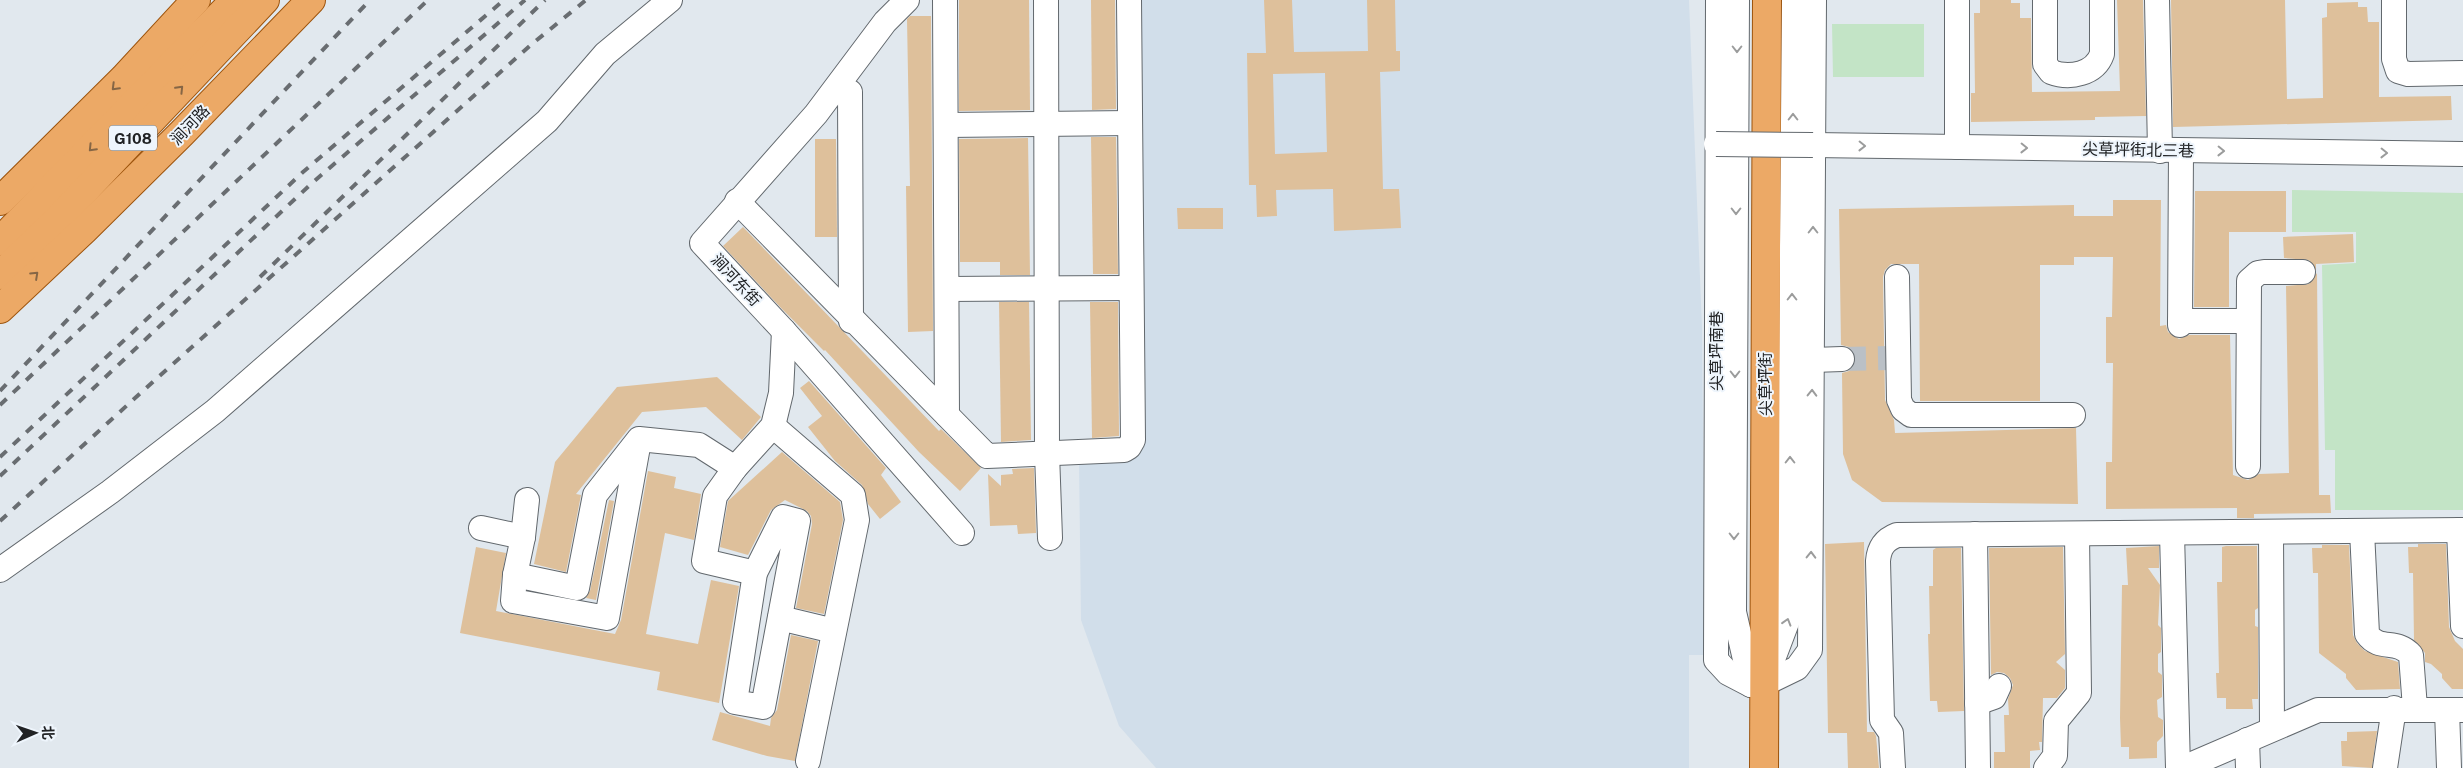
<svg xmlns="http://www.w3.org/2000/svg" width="2463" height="768" font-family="'Public Sans','Noto Sans SC',sans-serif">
<rect width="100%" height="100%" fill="#e1e8ee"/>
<polygon fill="#d1deea" points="1137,0 1689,0 1702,328 1705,655 1689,655 1689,768 1156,768 1119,726 1081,620 1079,459 1139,456"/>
<g fill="#c3e4c6">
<polygon points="1832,24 1924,24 1924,77 1833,77"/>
<polygon points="2292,190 2463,193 2463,510 2335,510 2335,450 2325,450 2322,265 2356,263 2356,232 2292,232"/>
</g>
<g fill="#dec09b" fill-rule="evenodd">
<polygon points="959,0 1029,0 1030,110 959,111"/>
<polygon points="1091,0 1115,0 1116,109 1092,110"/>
<path d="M1264,0h28l2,52 74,-1 -1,-51h28l1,51h4v20l-20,1 3,117h16l2,39 -67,3 -1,-42 -57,1 1,26 -20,1 -1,-32h-7l-2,-132h19zM1325,73l2,79 -52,2 -2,-80z"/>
<polygon points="1980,0 2011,0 2011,3 2020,3 2020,18 2031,18 2032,92 2120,91 2117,0 2143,0 2146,116 2095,117 2095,120 1971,122 1971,93 1975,93 1974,13 1980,13"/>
<polygon points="2171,0 2285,0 2287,99 2323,98 2322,18 2327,17 2327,3 2358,2 2358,7 2367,7 2368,22 2379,22 2379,97 2451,96 2452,120 2173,127"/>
<polygon points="910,16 931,16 933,331 908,332 906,186 910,186 907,19"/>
<polygon points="1091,137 1116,137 1118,274 1093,274"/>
<polygon points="1028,138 1030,275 1000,275 1000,262 960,262 959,139"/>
<polygon points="815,139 836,139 837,237 815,237"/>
<polygon points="2195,191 2286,191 2286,232 2229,232 2229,307 2194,307"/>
<polygon points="2113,200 2161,200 2160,326 2166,325 2168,332 2179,339 2189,335 2230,335 2233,475 2248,480 2259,474 2289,473 2286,286 2309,284 2317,273 2319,495 2330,495 2331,513 2254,514 2254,518 2237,518 2237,508 2106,509 2106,462 2112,462 2113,363 2106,363 2106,317 2112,317 2113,257 2074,257 2074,265 2040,265 2040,401 1920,401 1919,264 1891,264 1885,270 1883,277 1885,400 1894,420 1895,433 2076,428 2078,504 1882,502 1852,480 1843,454 1842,373 1849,371 1854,366 1856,358 1849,347 1841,345 1839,209 2074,205 2074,216 2113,216"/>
<polygon points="1177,208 1223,208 1223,229 1178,229"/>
<polygon points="743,227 939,431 941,429 981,468 960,491 919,452 825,350 824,351 782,309 723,246"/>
<polygon points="2353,234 2354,262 2316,264 2316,271 2309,260 2284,258 2283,237"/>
<polygon points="999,302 1029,302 1031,440 1001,442"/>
<polygon points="1090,302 1118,302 1119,436 1092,438"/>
<polygon points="717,377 761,417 742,440 706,407 642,412 576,494 581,495 566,572 534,564 555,462 617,387"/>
<polygon points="809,381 886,468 881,475 901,502 880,519 868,504 862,485 835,461 808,427 822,416 800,388"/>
<polygon points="782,452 840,502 843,520 824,614 796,608 812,524 811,516 807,511 785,500 771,510 748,555 720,547 728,501"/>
<polygon points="1034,468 1036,533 1018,534 1017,525 990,526 988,474 1001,486 1001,475 1013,474 1012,469"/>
<polygon points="648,471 676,477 674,488 701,494 694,540 665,533 646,634 698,644 711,580 739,586 719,703 657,690 660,672 460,633 476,547 506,553 496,611 615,634 621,620"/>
<polygon points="609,500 614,501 596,600 586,598 590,591"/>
<polygon points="1864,542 1867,732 1874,732 1876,736 1879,768 1848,768 1847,733 1828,733 1825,544"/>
<polygon points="2418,544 2446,544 2449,627 2455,641 2463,649 2463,689 2452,689 2442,678 2442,674 2431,664 2425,662 2425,653 2414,640 2413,573 2409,573 2408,547 2418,547"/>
<polygon points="2322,545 2349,545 2353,635 2357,643 2365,651 2398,662 2400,689 2356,690 2346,678 2346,674 2319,653 2318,573 2313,573 2312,548 2322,548"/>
<polygon points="2159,546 2159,568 2148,568 2160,585 2158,625 2161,628 2161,652 2158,654 2158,672 2162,675 2162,697 2157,700 2158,717 2163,720 2163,736 2157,742 2157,758 2129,759 2129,747 2121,747 2120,718 2122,585 2128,585 2126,548"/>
<polygon points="2226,546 2257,546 2258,608 2255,610 2255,626 2258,627 2258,699 2252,699 2253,709 2226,709 2226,698 2217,698 2216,673 2219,673 2217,582 2222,582 2222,547"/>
<polygon points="2063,547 2065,654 2056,662 2065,670 2065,688 2057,698 2043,698 2042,742 2039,742 2040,750 2030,751 2030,768 1994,768 1994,752 2005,752 2004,715 2009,715 2008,699 2013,685 2010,678 2004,673 1997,672 1991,675 1989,548"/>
<polygon points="1936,548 1961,548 1964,711 1938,712 1937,701 1930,701 1928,634 1930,634 1929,586 1933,586 1933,550"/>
<polygon points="791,635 818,641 795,761 767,756 712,740 720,712 770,726 771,718 777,710"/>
<polygon points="2377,731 2372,768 2342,766 2341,741 2347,741 2347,732"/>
</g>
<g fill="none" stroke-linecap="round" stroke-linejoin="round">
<polyline stroke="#bac0c6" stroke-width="24" stroke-dasharray="24 12" stroke-linecap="butt" points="1842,359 1893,358"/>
<defs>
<g id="minor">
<polyline points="907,0 885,22 816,114 702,243 784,331 962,533"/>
<polyline points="945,0 947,415"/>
<polyline points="1046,0 1047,453 1050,538"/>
<polyline points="1718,0 1716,660 1728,673 1751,685"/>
<polyline points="1737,0 1734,612 1751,685"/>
<path d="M2045,0v64l6,8c19,7 44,2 51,-18v-54"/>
<polyline points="2157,0 2160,151"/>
<polyline points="2394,0 2394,59 2398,71 2408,74 2463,73"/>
<polyline points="850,92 851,321"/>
<polyline points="946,125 1130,123"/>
<polyline points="1813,145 2463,154"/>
<polyline points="1957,147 1957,0"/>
<polyline points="737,201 987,456 1124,450 1129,447 1133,440 1129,0"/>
<polyline points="1897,277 1899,400 1903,409 1911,415 2073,415"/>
<polyline points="947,289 1131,288"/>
<polyline points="2180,321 2248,321"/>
<polyline points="2180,325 2181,151"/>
<polyline points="1813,360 1842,359"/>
<polyline points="773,426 853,495 857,520 808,761"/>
<polyline points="2248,466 2249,281 2258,273 2264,272 2303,272"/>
<polyline points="527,500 523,537 515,575 577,588 595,495 639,439 699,445 735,468"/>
<polygon points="783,517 798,521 763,707 735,702 755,573"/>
<polyline points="481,528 523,537"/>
<polyline points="2459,530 2463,626"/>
<path d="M2362,531l5,103c13,18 29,4 44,21l4,53"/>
<polyline points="2271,532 2272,728"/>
<polyline points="2172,533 2178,768"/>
<polyline points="1975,534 1978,768"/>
<polyline points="0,570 110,492 215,411 547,121 605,54 670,0"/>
<polyline points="755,573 704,561 715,496 735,468 773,426 781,393 784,331"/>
<polyline points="515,575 513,601 607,618 639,441"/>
<polyline points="780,618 834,631"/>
<polyline points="1767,675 1789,617 1794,0"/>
<polyline points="1764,684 1797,668 1810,650 1814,0"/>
<polyline points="1977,703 1994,697 1999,686"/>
<polyline points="2447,710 2449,768"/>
<polyline points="2247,740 2248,768"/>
<path d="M1893,768l-2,-35 -9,-13 -4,-159c1,-13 6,-21 19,-26l566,-5"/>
<polyline points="2046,768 2055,756 2056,721 2079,693 2077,534"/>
<polyline points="2183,768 2318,710 2463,710"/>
<polyline points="2385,768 2394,708"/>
</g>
<g id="major">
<polyline points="0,201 124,78 196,0"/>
<polyline points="0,241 235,0"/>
<polyline points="0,275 56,221 265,0"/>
<polyline points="0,309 84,230 182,133 311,0"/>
<polyline points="1764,768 1767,0"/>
</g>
</defs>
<use href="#minor" stroke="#62686d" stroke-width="26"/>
<use href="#major" stroke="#9d540d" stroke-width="30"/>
<use href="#minor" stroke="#fff" stroke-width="24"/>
<use href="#major" stroke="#eca966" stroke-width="28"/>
<g stroke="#696d71" stroke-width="4" stroke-dasharray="9 9" stroke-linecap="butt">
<polyline points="260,277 545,0"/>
<polyline points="0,391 370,0"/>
<polyline points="0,405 428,0"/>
<polyline points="0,457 303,172 504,0"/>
<polyline points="0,476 312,183 525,0"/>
<polyline points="0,521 156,379 532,44 586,0"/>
</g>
<defs>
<polyline id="minor-bridge" points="1716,144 1813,145"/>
</defs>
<use href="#minor-bridge" stroke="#62686d" stroke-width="26" stroke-linecap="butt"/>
<use href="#minor-bridge" stroke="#fff" stroke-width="24"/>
</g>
<defs><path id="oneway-chevron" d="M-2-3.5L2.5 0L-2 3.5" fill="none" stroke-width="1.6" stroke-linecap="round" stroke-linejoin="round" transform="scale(1.25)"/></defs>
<g stroke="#9b9c9c">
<use href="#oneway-chevron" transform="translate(1737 49) rotate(90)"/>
<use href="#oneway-chevron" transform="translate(1793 117) rotate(-90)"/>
<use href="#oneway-chevron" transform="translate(1862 146) rotate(1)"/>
<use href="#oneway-chevron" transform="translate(2024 148) rotate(1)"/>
<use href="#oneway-chevron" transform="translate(2221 151) rotate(1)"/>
<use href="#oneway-chevron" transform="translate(2384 153) rotate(1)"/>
<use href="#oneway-chevron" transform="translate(1736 211) rotate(90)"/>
<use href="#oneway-chevron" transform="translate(1813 230) rotate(-90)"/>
<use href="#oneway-chevron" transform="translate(1792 297) rotate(-90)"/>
<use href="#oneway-chevron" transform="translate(1735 374) rotate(90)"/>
<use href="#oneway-chevron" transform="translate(1812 393) rotate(-89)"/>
<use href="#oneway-chevron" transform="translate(1790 460) rotate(-90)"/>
<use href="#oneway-chevron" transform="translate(1734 536) rotate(90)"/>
<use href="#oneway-chevron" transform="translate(1811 555) rotate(-89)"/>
<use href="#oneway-chevron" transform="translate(1787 622) rotate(-73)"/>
</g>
<g stroke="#866645">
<use href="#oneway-chevron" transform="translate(115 87) rotate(135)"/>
<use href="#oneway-chevron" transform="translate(180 89) rotate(-46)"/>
<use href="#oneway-chevron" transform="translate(92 148) rotate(134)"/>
<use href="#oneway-chevron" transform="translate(35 275) rotate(-43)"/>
</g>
<g text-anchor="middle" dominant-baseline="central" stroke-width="4" stroke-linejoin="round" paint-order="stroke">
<rect fill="#eef5fc" stroke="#5e6165" stroke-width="1" x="109" y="125.5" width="48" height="25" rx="4"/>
<g font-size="15" font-weight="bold" fill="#202224">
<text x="133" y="138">G108</text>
</g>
<g font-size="16" fill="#202224" stroke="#eef5fc">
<text transform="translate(190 125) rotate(-46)">涧河路</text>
<text transform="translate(2138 150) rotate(1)">尖草坪街北三巷</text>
<text transform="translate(736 280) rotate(47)">涧河东街</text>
<text transform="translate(1716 351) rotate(-90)">尖草坪南巷</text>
<text transform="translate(1765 384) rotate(-90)">尖草坪街</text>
</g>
</g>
<g transform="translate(35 733) rotate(88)" stroke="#eef5fc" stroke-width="4" paint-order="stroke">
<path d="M0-4L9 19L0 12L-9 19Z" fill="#202224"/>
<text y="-8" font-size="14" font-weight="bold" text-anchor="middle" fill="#202224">北</text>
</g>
</svg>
